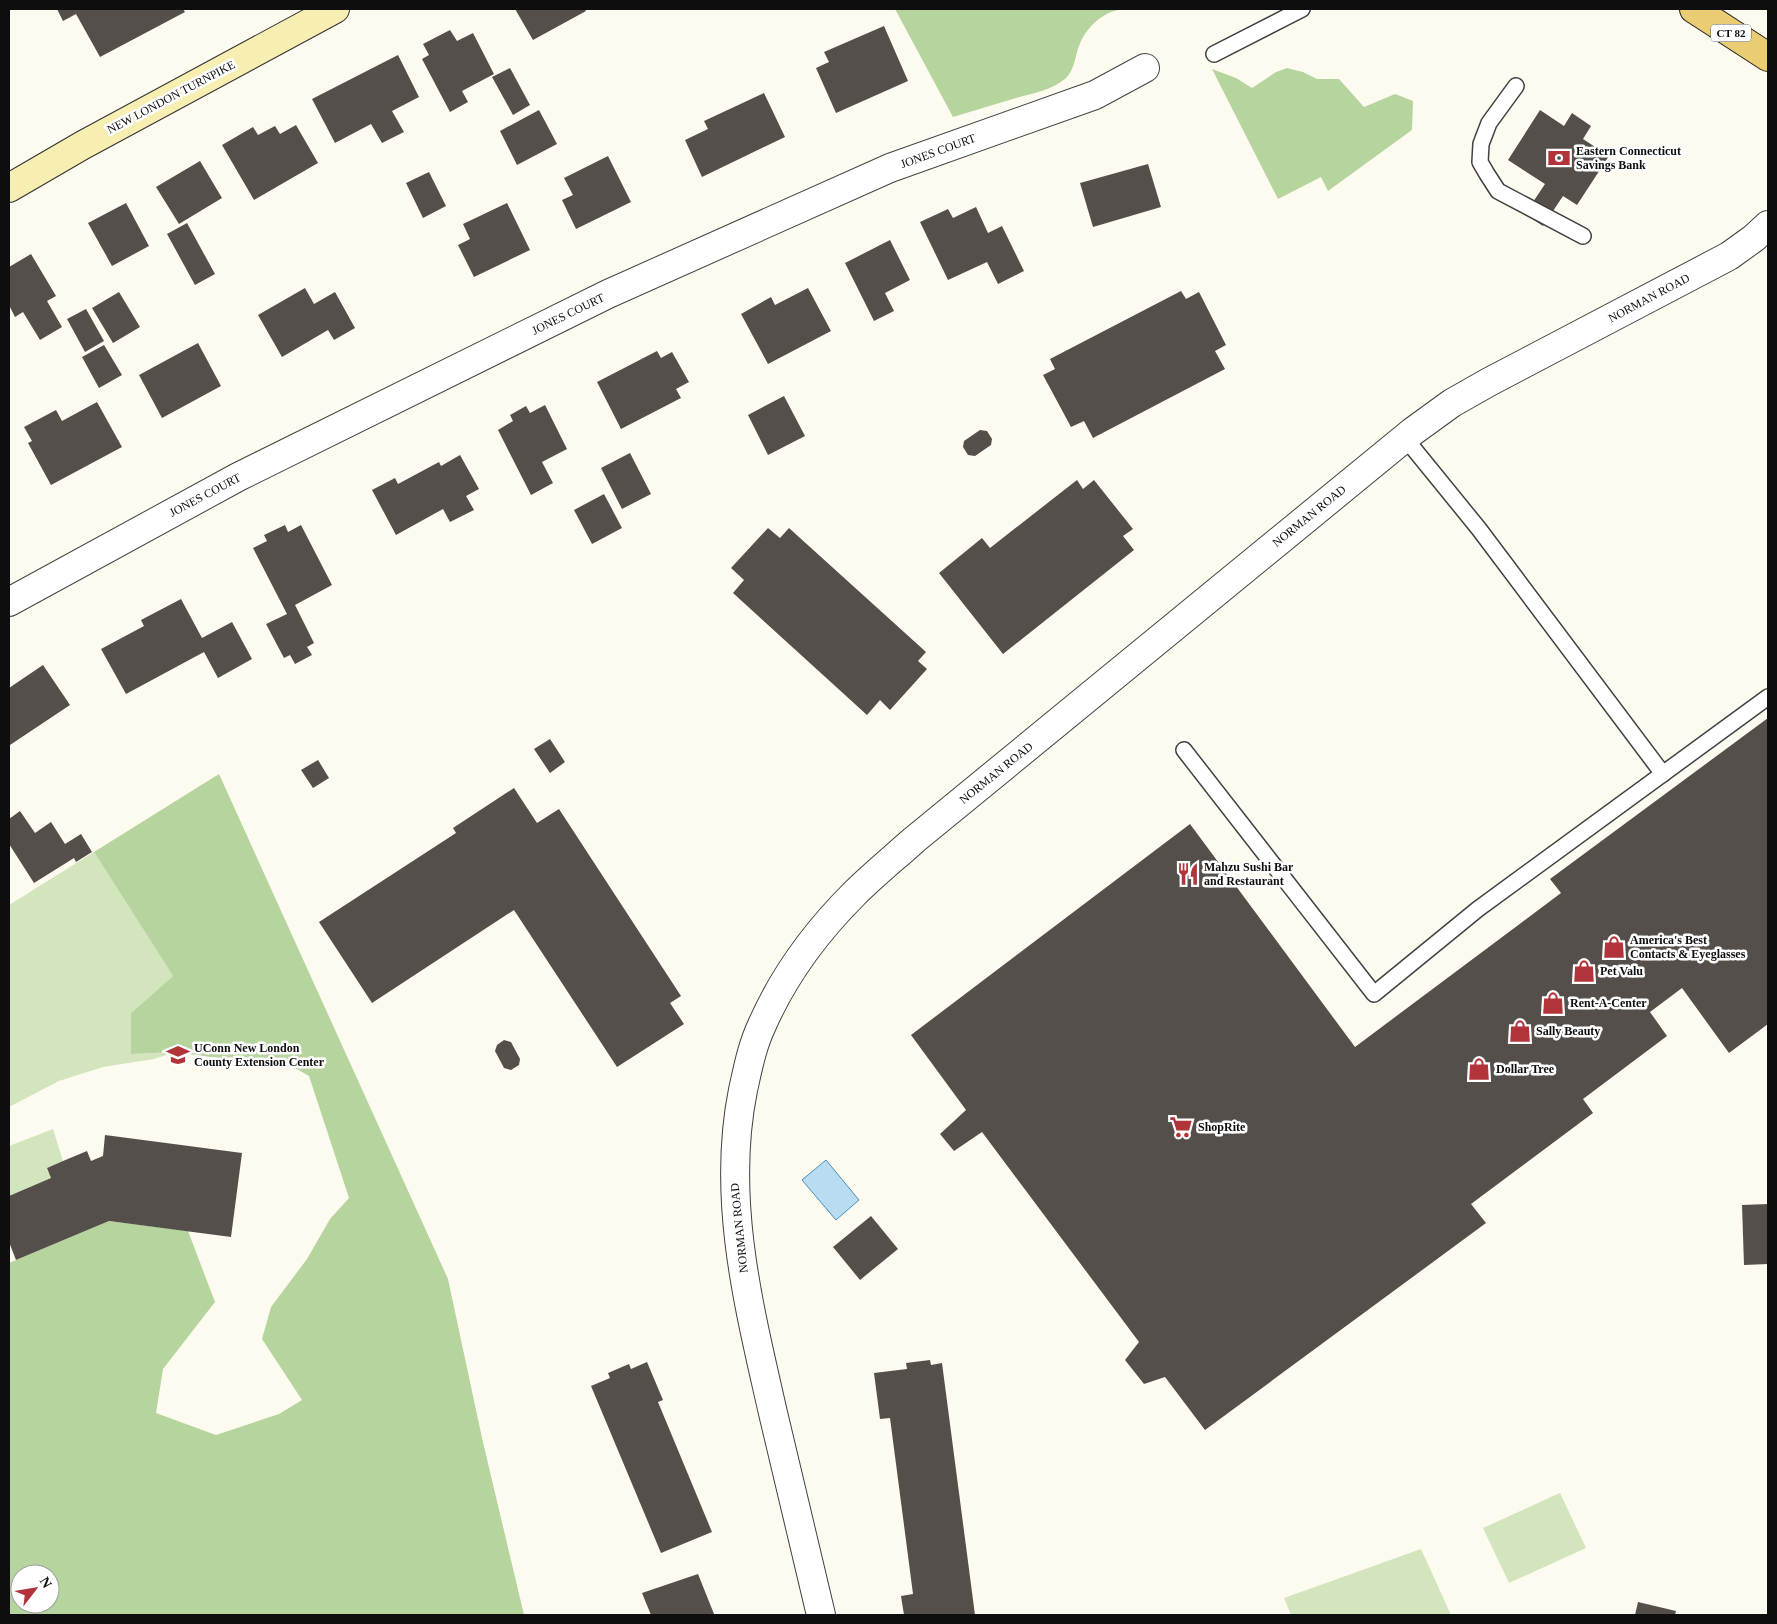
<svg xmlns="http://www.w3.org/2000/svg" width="1777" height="1624" font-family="Georgia,serif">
<rect width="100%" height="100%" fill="#fdfbf0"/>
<g fill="#d2e5bd">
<polygon points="94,852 173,976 131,1013 131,1054 176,1052 154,1059 103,1067 59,1081 9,1107 9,905"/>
<polygon points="53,1129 63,1161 47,1168 51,1178 9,1196 9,1146"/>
<polygon points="1560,1493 1586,1548 1509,1583 1483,1528"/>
<polygon points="1421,1549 1451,1615 1291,1615 1284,1598"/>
</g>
<g fill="#b6d49e" fill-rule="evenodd">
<path d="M895,9h230c-21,1 -39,18 -46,37 -4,10 -4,23 -13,32 -13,12 -33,15 -50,20 -21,6 -42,13 -63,19z"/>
<polygon points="1287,68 1303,72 1317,79 1339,79 1364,107 1395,94 1413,101 1412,130 1328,191 1321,177 1278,199 1212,69 1236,78 1252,88 1276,72"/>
<path d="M219,774l229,505 34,159 42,177h-515v-352l100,-42 79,10 27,71 -52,67 -7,44 60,22 63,-21 23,-14 -40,-61 9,-32 36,-48 23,-40 19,-21 -40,-122 -31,-18 -39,3 -63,-9 -45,2v-41l42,-37 -79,-124zM20,1574h30v30h-30z"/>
</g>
<polygon fill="#badcf0" stroke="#4890bf" points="826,1160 859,1200 836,1220 802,1180"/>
<g fill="#554f4b">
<polygon points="57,9 183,9 185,12 100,57 76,14 63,21"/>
<polygon points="515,9 585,9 586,11 533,40"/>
<polygon points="884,26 908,81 836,113 816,68 829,62 824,52"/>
<polygon points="450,30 457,41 473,33 494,74 462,91 468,102 450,112 422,59 429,55 423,44"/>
<polygon points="398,55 419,97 392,111 404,132 382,143 371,124 335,143 312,99"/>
<polygon points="510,68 530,105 513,115 492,77"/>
<polygon points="764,93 785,137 702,177 685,140 708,129 704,121"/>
<polygon points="539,110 557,144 517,165 500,131"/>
<polygon points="1540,110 1564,126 1572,113 1591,126 1583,139 1609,156 1577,205 1563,196 1543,226 1525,214 1545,184 1508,160"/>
<polygon points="296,125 318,163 254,200 222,145 253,127 258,135 275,126 280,134"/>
<polygon points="608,156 631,202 576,229 562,200 573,195 564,178"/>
<polygon points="200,161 222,198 179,224 156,187"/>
<polygon points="1148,164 1161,207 1093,227 1080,183"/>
<polygon points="429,172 446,206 423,218 406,183"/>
<polygon points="126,203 149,246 112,266 88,223"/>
<polygon points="507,203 530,250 474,277 458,245 470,239 463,224"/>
<polygon points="976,207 988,233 1002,226 1024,271 998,284 987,262 948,280 920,222 948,209 953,218"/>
<polygon points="187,223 215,274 195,285 167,234"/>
<polygon points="890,240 910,280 885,293 894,311 874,321 845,263"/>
<polygon points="31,254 56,296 47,301 62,327 40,340 23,312 15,317 9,305 9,267"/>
<polygon points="305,288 314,304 335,292 355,328 334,340 328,330 282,357 258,315"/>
<polygon points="808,288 831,331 768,364 741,314 771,297 775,305"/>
<polygon points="1181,291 1186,299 1199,292 1226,345 1215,351 1225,369 1093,438 1084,421 1071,427 1043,375 1055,369 1050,359"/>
<polygon points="119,292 140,327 113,343 92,308"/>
<polygon points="86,309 104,341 85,352 67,319"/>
<polygon points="198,343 221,386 162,418 139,375"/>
<polygon points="104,345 122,375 99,388 82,357"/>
<polygon points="657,351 661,358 672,352 689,382 676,389 681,398 621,429 597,382"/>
<polygon points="784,396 805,436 768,455 748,415"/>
<polygon points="97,402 122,447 51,485 28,443 32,441 24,427 56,410 62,421"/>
<polygon points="545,405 567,449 542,462 553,483 531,495 498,430 513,421 510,415 526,406 530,413"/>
<polygon points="980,430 987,431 992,439 991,445 975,456 968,455 963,447 964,441"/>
<polygon points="630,453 651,494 622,509 601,468"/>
<polygon points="460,455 479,489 466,496 474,510 450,522 443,509 396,535 372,490 395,478 398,484 439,462 441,466"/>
<polygon points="1077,480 1083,489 1094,480 1133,529 1123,536 1134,550 1003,654 939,573 982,538 990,548"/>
<polygon points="604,494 622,528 592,544 574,510"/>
<polygon points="285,525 288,532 301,525 332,585 295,605 314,643 307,647 312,655 295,664 290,655 284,658 266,624 287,614 253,548 267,541 264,535"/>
<polygon points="768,528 780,538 789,528 926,652 918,661 927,669 890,710 880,700 867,715 733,593 744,580 731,568"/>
<polygon points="181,599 202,638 232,622 252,659 218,678 204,652 126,694 101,649 144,626 141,620"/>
<polygon points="43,665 70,705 10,745 9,688"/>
<polygon points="1768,718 1768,1024 1729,1053 1682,988 1650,1012 1667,1036 1583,1099 1593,1113 1471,1204 1486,1223 1205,1430 1165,1377 1144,1384 1125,1360 1139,1342 982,1132 954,1151 940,1134 966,1110 911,1035 1190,824 1355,1047 1561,893 1550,879"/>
<polygon points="550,739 565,762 550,773 534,749"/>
<polygon points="318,760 329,778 313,788 301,770"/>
<polygon points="514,788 537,823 559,809 681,996 670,1003 684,1024 617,1067 514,910 372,1003 319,922 456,833 453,828"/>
<polygon points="20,811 35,833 51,822 65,844 81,834 92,852 76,862 74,858 34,883 9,844 9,819"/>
<polygon points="504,1040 511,1042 520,1059 519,1065 511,1070 504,1068 495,1051 497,1045"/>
<polygon points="105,1135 242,1153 231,1237 109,1221 16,1260 9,1242 9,1196 51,1178 47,1168 63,1161 87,1151 91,1161 103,1156"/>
<polygon points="1768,1204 1768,1264 1744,1265 1742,1205"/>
<polygon points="871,1216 898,1249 860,1280 833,1247"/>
<polygon points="930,1360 931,1365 942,1363 975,1615 904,1615 901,1596 913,1594 890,1418 880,1419 874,1373 907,1369 906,1363"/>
<polygon points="647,1362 663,1400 658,1402 712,1532 661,1553 591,1386 610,1378 608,1373 629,1364 631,1369"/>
<polygon points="698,1574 714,1614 651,1615 642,1593"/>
<polygon points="1638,1602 1676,1611 1675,1615 1635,1615"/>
</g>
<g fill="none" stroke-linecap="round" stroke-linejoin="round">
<defs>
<g id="lane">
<polyline points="1214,54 1302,9"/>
<polyline points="1516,86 1489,123 1481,144 1480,162 1487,174 1498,191 1583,236"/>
<polyline points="1405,438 1479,529 1663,774"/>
<polyline points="1184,750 1374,994 1478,909 1768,697"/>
</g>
<g id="street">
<polyline points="9,602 238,477 608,294 890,168 1095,95 1145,68"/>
<path d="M821,1615c-16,-67 -32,-135 -48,-202 -24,-106 -52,-214 -30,-323 5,-22 9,-44 19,-65 21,-48 55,-94 92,-131 19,-19 40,-36 60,-54l498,-408 40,-29 37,-21 240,-126 25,-18 14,-13"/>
</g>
<polyline id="secondary" points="9,188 83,145 335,9"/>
<polyline id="primary" points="1694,9 1768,57"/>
</defs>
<use href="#lane" stroke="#414141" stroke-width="18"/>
<use href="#street" stroke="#414141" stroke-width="30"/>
<use href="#secondary" stroke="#303030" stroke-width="30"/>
<use href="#primary" stroke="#1f1f1f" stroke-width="30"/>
<use href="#lane" stroke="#fff" stroke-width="15"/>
<use href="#street" stroke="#fff" stroke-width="28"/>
<use href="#secondary" stroke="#f7efb2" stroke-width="28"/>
<use href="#primary" stroke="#eacd73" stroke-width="28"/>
</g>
<defs>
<symbol id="bank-bare" viewBox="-9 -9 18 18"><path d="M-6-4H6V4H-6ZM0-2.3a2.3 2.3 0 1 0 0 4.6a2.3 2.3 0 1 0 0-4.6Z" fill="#b0343a" stroke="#fff" stroke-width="2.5" paint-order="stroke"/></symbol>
<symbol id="restaurant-bare" viewBox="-9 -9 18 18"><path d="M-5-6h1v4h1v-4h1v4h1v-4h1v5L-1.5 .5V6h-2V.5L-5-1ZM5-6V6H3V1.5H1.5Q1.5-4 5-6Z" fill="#b0343a" stroke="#fff" stroke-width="2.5" paint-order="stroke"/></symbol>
<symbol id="shop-bare" viewBox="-9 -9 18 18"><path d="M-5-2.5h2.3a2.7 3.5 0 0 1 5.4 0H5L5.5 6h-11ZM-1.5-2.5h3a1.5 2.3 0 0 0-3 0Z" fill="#b0343a" stroke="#fff" stroke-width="2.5" paint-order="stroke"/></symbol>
<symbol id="university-bare" viewBox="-9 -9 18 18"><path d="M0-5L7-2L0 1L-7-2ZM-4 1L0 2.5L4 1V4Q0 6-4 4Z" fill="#b0343a" stroke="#fff" stroke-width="2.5" paint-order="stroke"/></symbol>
<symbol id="supermarket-bare" viewBox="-9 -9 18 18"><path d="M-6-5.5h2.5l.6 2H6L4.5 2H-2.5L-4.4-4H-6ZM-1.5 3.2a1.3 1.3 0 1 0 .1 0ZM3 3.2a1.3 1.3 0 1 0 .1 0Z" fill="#b0343a" stroke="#fff" stroke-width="2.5" paint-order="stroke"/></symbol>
</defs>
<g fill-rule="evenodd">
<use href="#bank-bare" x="1543" y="142" width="32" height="32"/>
<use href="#restaurant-bare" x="1172" y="858" width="32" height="32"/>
<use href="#shop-bare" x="1598" y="931" width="32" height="32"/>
<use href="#shop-bare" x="1568" y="955" width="32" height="32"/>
<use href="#shop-bare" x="1537" y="987" width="32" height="32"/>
<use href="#shop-bare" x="1504" y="1015" width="32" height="32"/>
<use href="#university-bare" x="162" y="1039" width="32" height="32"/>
<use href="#shop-bare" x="1463" y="1053" width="32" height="32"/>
<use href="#supermarket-bare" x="1165" y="1111" width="32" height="32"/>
</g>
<g text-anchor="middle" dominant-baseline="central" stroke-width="5" stroke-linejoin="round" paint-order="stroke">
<rect fill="#fff" stroke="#565656" stroke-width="1" x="1711" y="24.5" width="40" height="17" rx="4"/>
<g font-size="11" font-weight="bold" fill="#0e0e0e">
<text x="1731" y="33">CT 82</text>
</g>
<g font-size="12" fill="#0e0e0e" stroke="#fff">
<text transform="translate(171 97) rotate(-28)">NEW LONDON TURNPIKE</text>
<text transform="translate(938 151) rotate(-20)">JONES COURT</text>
<text transform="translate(1649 298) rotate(-28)">NORMAN ROAD</text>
<text transform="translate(568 314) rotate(-26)">JONES COURT</text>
<text transform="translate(205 495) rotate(-28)">JONES COURT</text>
<text transform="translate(1309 516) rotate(-39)">NORMAN ROAD</text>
<text transform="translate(996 773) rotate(-39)">NORMAN ROAD</text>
<text transform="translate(739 1228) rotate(-96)">NORMAN ROAD</text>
</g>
<g font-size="12" font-weight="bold" fill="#0e0e0e" stroke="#fff" text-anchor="start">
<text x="1576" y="151">Eastern Connecticut<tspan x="1576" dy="14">Savings Bank</tspan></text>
<text x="1204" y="867">Mahzu Sushi Bar<tspan x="1204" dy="14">and Restaurant</tspan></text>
<text x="1630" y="940">America's Best<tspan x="1630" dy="14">Contacts &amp; Eyeglasses</tspan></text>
<text x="1600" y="971">Pet Valu</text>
<text x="1570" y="1003">Rent-A-Center</text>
<text x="1536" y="1031">Sally Beauty</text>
<text x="194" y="1048">UConn New London<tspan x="194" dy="14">County Extension Center</tspan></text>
<text x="1496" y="1069">Dollar Tree</text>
<text x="1198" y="1127">ShopRite</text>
</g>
</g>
<rect width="1777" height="1624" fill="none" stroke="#0e0e0e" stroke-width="20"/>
<g transform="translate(35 1589) rotate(59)"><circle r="24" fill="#ffffff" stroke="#9f9f9f"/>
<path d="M0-4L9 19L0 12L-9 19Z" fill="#b0343a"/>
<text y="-8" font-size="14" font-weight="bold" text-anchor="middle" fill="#0e0e0e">N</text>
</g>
</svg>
